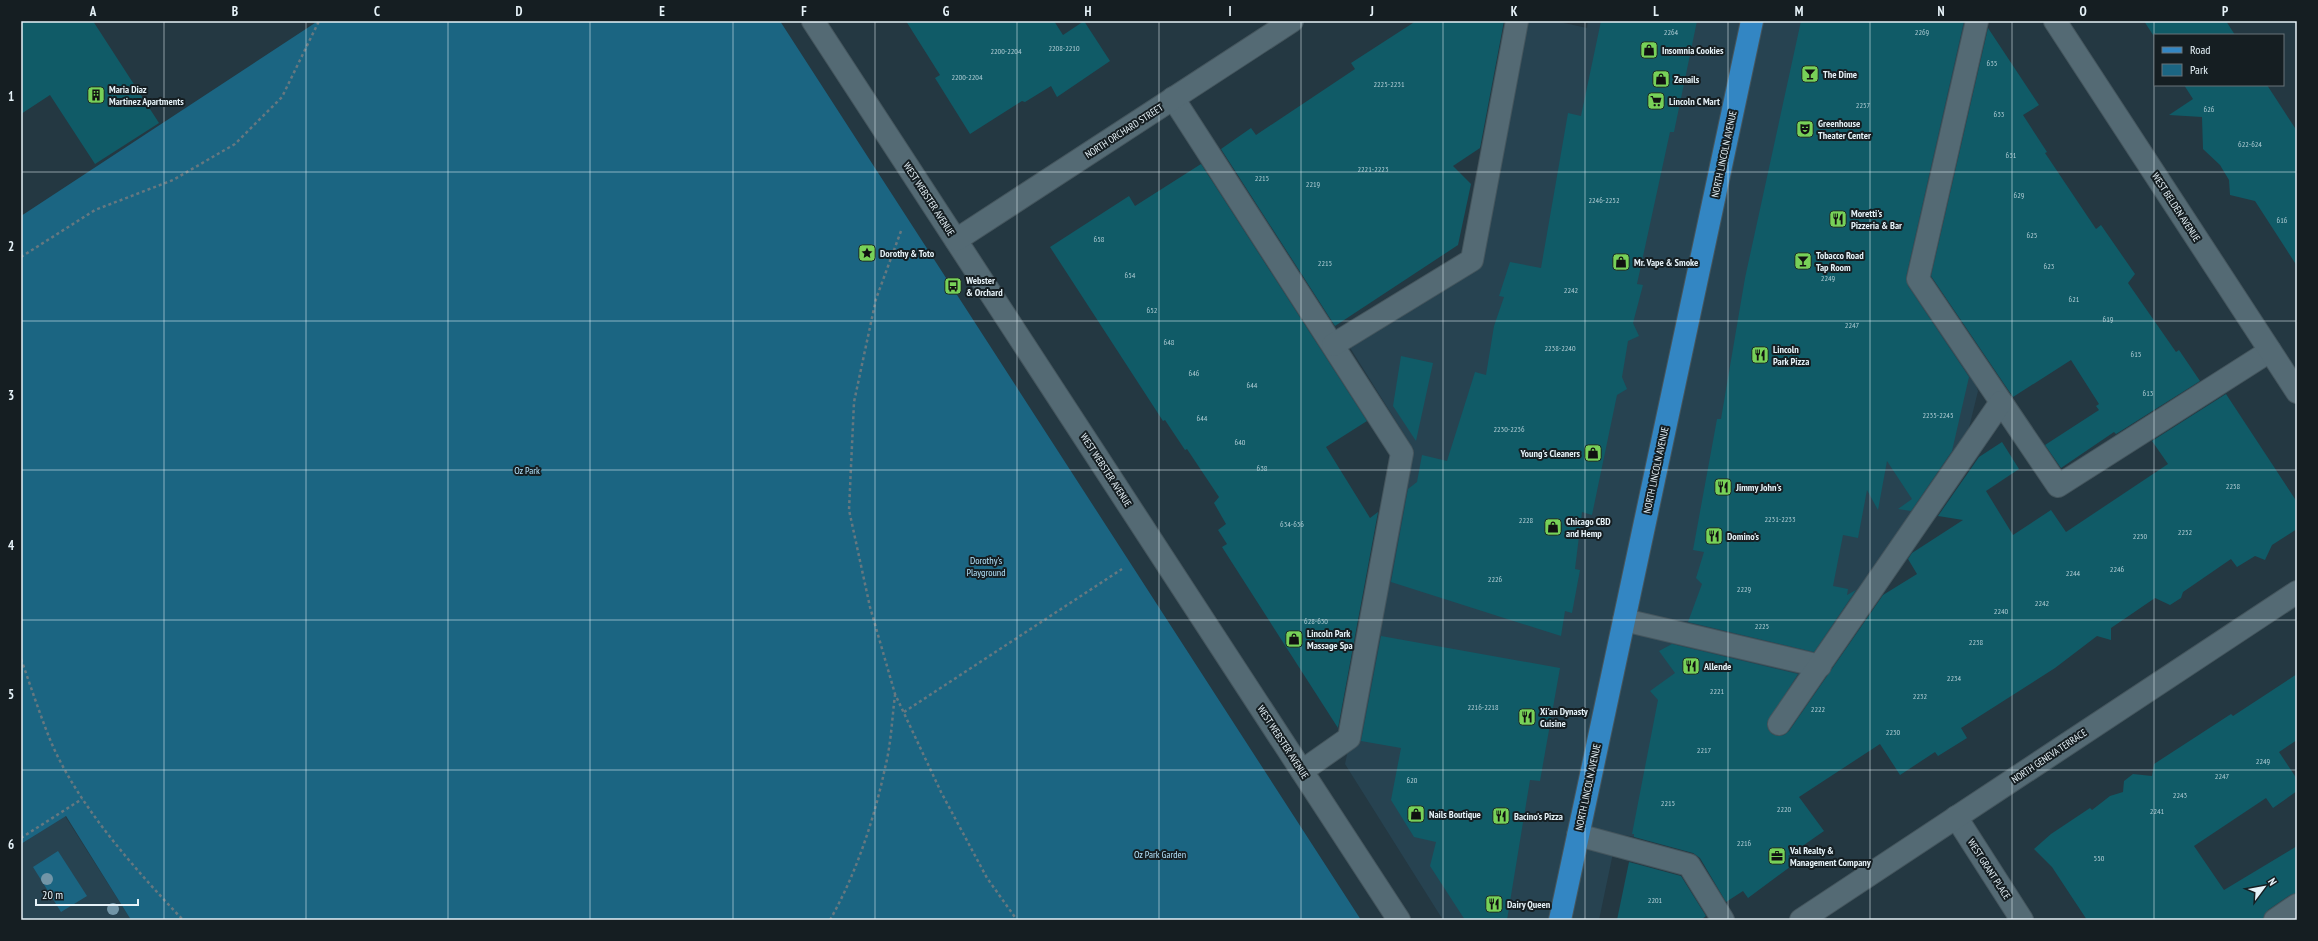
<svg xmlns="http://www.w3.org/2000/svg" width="2318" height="941" font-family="'PT Sans Narrow',sans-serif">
<rect width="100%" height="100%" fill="#243842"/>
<g fill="#274351">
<polygon points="1527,21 1555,21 1587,28 1588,21 1967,21 1913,271 1969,365 1978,391 1968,432 1767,729 1697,847 1617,834 1599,920 1443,920 1345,764 1414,450 1349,346 1481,262"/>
<polygon points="65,816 131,920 21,920 21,844"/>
</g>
<g fill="#1b6582">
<polygon points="318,21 780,21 1361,920 131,920 66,816 21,844 21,216"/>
<polygon points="58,851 87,896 61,912 33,867"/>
</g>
<g fill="#105b67">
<polygon points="21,21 93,21 159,123 95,164 50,95 21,114"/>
<polygon points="906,21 1054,21 1063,35 1084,21 1110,61 1057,97 1051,86 1025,102 1022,101 970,134 935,78 940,75"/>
<polygon points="1416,21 1504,21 1480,148 1453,166 1471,184 1458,245 1335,326 1221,149 1251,128 1256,135 1355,69 1351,63"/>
<polygon points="1601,21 1697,21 1674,132 1670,132 1637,284 1643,285 1633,323 1639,336 1628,341 1622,377 1627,389 1617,395 1592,515 1582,512 1575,569 1580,570 1572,613 1565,611 1561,636 1391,582 1408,489 1417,482 1422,455 1447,461 1475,372 1486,375 1494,326 1504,297 1499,296 1510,262 1541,268 1568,113 1581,116"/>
<polygon points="1801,21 1964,21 1906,277 1908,286 1969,377 1952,451 1911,511 1898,509 1912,499 1887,461 1878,510 1867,490 1858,538 1843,535 1833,586 1848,589 1847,595 1856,590 1814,652 1688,622 1702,584 1696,578 1704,552 1693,550 1717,419 1721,419 1745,278"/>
<polygon points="2144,21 2226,21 2235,35 2155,35 2155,38"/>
<polygon points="1988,28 2039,105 2023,115 2047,152 2045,153 2096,229 2101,225 2135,274 2128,283 2176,352 2179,350 2200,381 2116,434 2114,432 2061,468 2045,445 2099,410 2096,406 2099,404 2071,360 2013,397 1931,276"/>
<polygon points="2184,85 2267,85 2297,131 2297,266 2255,201 2230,195 2229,180 2220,165 2203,149 2202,117 2169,115 2193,99"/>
<polygon points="1201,164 1367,421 1326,447 1370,518 1378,512 1338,728 1222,547 1227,544 1218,530 1226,524 1214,503 1219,497 1187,449 1185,450 1165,420 1163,421 1050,247 1129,196 1135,206"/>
<polygon points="1401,356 1433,363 1416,441 1393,406"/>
<polygon points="2226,394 2297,502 2297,529 2272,545 2265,560 2255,556 2237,567 2231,559 2183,592 2181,598 2170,605 2155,598 2111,628 2111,640 2097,636 2055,668 1961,728 1967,738 1938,756 1935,752 1900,775 1880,744 1799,797 1824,831 1788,856 1794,864 1748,898 1743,891 1726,902 1700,858 1693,853 1634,837 1634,834 1632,834 1658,700 1650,691 1675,673 1659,651 1672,644 1798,674 1767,723 1768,729 1772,734 1778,736 1784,735 1789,731 1883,595 1917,574 1908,559 1912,553 1963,520 1938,516 1979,457 2002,442 2019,469 1986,491 2013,535 2051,510 2066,532 2168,464 2152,441"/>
<polygon points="1381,636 1560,668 1540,781 1530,780 1507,920 1465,920 1430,866 1436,842 1414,837 1391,800 1401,748 1361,741"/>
<polygon points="2297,674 2297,740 2279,752 2297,779 2297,791 2273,808 2266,798 2194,846 2224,890 2297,846 2297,893 2290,895 2268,910 2263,920 2087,920 2052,867 2034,849 2051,834 2090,808 2092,810 2110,796 2123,792 2124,781 2133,774 2152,776 2154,764 2231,714 2233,716"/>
<polygon points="1629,862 1681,876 1706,916 1701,920 1617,920"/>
</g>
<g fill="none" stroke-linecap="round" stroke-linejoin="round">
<defs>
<g id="minor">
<polyline points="813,21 1399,920"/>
<polyline points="1977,21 1918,279 2058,486 2270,351"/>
<polyline points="2055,21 2297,392"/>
<polyline points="1173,98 1402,453 1349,738 1302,771"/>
<polyline points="956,240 1292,21"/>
<polyline points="1333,345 1472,260 1517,21"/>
<polyline points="1624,620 1820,666"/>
<polyline points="1779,724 2001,402"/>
<polyline points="1956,817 2022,920"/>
<polyline points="1578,835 1689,865 1723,920"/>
<polyline points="1801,920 2297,592"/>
<polyline points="2275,920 2297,905"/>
</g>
<polyline id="major" points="1560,920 1752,21"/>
</defs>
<use href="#minor" stroke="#45565e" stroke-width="24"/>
<use href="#major" stroke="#45565e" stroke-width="24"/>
<g stroke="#667880" stroke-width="2.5" stroke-dasharray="3 3" stroke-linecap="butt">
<polyline points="901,231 876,299 854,402 849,510 870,607 895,694 941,792 987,878 1017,920"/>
<polyline points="21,257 95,210 173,180 235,144 282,97 319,21"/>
<path d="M21,659c10,28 19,56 30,83 28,65 84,127 132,178"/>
<polyline points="904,712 1122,569"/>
<polyline points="21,838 82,799"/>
<path d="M830,920c26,-46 44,-100 55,-152 6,-23 7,-49 10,-73"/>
</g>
<use href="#minor" stroke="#546a74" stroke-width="22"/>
<use href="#major" stroke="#3386c3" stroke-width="22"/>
</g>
<g fill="#7295a7">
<circle cx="47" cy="879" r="6"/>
<circle cx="113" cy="909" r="6"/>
</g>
<path fill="none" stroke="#e6f2f8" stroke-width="1" stroke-opacity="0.55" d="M164,21v899M306,21v899M448,21v899M590,21v899M733,21v899M875,21v899M1017,21v899M1159,21v899M1301,21v899M1443,21v899M1585,21v899M1728,21v899M1870,21v899M2012,21v899M2154,21v899M21,172h2276M21,321h2276M21,470h2276M21,620h2276M21,770h2276"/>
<defs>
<symbol id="shop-square" viewBox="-11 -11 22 22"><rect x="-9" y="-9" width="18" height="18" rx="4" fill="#78d158" stroke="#151e22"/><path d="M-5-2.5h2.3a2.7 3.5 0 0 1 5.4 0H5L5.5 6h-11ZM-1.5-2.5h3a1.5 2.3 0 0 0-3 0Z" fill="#111"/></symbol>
<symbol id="bar-square" viewBox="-11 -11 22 22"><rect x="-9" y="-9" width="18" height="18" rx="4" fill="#78d158" stroke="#151e22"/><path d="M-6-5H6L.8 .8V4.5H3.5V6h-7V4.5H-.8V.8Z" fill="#111"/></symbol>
<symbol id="building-square" viewBox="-11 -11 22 22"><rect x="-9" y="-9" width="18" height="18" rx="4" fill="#78d158" stroke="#151e22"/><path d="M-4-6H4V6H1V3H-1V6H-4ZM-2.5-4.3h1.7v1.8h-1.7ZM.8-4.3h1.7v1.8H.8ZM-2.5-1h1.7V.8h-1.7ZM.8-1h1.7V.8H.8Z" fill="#111"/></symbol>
<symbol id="supermarket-square" viewBox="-11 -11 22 22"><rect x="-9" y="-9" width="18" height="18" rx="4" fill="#78d158" stroke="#151e22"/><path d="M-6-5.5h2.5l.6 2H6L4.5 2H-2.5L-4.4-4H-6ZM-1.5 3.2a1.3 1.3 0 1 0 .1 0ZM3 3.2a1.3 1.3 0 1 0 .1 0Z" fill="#111"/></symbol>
<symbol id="theatre-square" viewBox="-11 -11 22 22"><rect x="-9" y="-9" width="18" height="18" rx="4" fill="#78d158" stroke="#151e22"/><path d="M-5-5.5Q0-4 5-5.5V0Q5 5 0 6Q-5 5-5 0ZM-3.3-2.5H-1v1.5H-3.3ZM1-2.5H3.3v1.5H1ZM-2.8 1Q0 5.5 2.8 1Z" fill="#111"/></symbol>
<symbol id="restaurant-square" viewBox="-11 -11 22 22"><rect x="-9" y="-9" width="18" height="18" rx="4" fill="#78d158" stroke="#151e22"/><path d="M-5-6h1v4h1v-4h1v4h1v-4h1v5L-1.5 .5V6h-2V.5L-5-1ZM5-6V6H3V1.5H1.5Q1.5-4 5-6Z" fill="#111"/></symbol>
<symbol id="sight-square" viewBox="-11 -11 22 22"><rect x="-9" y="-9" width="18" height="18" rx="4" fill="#78d158" stroke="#151e22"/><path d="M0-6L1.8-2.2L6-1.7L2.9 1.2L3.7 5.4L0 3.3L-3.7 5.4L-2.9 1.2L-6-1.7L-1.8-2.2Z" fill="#111"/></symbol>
<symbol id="bus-square" viewBox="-11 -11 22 22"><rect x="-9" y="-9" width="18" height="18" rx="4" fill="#78d158" stroke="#151e22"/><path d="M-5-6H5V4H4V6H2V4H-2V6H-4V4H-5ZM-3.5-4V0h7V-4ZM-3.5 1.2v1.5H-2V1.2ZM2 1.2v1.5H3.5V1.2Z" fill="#111"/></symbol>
<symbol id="office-square" viewBox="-11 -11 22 22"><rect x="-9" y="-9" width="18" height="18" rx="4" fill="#78d158" stroke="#151e22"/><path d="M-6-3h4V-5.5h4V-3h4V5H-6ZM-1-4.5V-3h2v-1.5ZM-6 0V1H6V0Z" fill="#111"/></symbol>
</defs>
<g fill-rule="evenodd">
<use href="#shop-square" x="1639" y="40" width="20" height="20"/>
<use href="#bar-square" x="1800" y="64" width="20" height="20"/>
<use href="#shop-square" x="1651" y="69" width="20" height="20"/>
<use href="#building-square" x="86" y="85" width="20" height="20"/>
<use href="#supermarket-square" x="1646" y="91" width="20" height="20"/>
<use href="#theatre-square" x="1795" y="119" width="20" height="20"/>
<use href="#restaurant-square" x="1828" y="209" width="20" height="20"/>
<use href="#sight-square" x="857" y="243" width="20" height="20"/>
<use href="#bar-square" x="1793" y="251" width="20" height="20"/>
<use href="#shop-square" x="1611" y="252" width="20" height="20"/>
<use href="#bus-square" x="943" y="276" width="20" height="20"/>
<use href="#restaurant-square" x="1750" y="345" width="20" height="20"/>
<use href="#shop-square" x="1583" y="443" width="20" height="20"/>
<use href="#restaurant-square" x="1713" y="477" width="20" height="20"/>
<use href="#shop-square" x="1543" y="517" width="20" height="20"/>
<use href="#restaurant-square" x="1704" y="526" width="20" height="20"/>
<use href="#shop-square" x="1284" y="629" width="20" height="20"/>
<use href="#restaurant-square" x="1681" y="656" width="20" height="20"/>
<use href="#restaurant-square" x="1517" y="707" width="20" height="20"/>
<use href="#shop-square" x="1406" y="804" width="20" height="20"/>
<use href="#restaurant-square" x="1491" y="806" width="20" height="20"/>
<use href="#office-square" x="1767" y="846" width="20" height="20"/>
<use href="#restaurant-square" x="1484" y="894" width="20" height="20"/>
</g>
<g text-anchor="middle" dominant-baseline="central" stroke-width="4" stroke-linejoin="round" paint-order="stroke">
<g font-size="8" fill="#b0ccd4">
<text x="1671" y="32">2264</text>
<text x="1922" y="32">2269</text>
<text x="1064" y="48">2208-2210</text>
<text x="1006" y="51">2200-2204</text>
<text x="1992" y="63">635</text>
<text x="967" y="77">2200-2204</text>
<text x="1389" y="84">2225-2231</text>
<text x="1863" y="105">2257</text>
<text x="2209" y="109">626</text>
<text x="1999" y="114">633</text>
<text x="2250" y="144">622-624</text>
<text x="2011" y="155">631</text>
<text x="1373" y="169">2221-2223</text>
<text x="1262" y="178">2215</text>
<text x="1313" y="184">2219</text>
<text x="2019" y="195">629</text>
<text x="1604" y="200">2246-2252</text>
<text x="2282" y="220">616</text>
<text x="2032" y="235">625</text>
<text x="1099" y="239">658</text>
<text x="1325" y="263">2215</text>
<text x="2049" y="266">623</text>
<text x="1130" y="275">654</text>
<text x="1828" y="278">2249</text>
<text x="1571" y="290">2242</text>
<text x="2074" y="299">621</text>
<text x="1152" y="310">652</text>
<text x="2108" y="319">619</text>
<text x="1852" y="325">2247</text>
<text x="1169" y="342">648</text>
<text x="1560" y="348">2238-2240</text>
<text x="2136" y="354">615</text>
<text x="1194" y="373">646</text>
<text x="1252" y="385">644</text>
<text x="2148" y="393">613</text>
<text x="1938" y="415">2235-2245</text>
<text x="1202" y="418">644</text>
<text x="1509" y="429">2230-2236</text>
<text x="1240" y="442">640</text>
<text x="1262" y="468">638</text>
<text x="2233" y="486">2258</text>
<text x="1780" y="519">2231-2233</text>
<text x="1526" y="520">2228</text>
<text x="1292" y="524">634-636</text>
<text x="2185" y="532">2252</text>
<text x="2140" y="536">2250</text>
<text x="2117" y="569">2246</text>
<text x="2073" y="573">2244</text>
<text x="1495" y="579">2226</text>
<text x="1744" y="589">2229</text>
<text x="2042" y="603">2242</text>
<text x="2001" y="611">2240</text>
<text x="1316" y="621">628-630</text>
<text x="1762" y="626">2225</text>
<text x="1976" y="642">2238</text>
<text x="1954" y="678">2234</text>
<text x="1717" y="691">2221</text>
<text x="1920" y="696">2232</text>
<text x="1483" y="707">2216-2218</text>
<text x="1818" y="709">2222</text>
<text x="1893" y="732">2230</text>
<text x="1704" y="750">2217</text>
<text x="2263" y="761">2249</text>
<text x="2222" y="776">2247</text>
<text x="1412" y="780">620</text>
<text x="2180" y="795">2243</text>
<text x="1668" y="803">2215</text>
<text x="1784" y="809">2220</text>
<text x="2157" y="811">2241</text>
<text x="1744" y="843">2216</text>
<text x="2099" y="858">550</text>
<text x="1655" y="900">2201</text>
</g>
<g font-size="10" font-weight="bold" fill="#e6f2f8" stroke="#151e22" text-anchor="start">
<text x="1662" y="50">Insomnia Cookies</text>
<text x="1823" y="74">The Dime</text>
<text x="1674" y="79">Zenails</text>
<text x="109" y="89">Maria Diaz<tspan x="109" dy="12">Martinez Apartments</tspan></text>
<text x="1669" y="101">Lincoln C Mart</text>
<text x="1818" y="123">Greenhouse<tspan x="1818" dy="12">Theater Center</tspan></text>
<text x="1851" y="213">Moretti's<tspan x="1851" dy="12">Pizzeria &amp; Bar</tspan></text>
<text x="880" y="253">Dorothy &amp; Toto</text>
<text x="1816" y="255">Tobacco Road<tspan x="1816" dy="12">Tap Room</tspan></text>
<text x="1634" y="262">Mr. Vape &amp; Smoke</text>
<text x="966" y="280">Webster<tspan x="966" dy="12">&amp; Orchard</tspan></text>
<text x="1773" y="349">Lincoln<tspan x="1773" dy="12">Park Pizza</tspan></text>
<text x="1580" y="453" text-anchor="end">Young's Cleaners</text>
<text x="1736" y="487">Jimmy John's</text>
<text x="1566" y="521">Chicago CBD<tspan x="1566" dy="12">and Hemp</tspan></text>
<text x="1727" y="536">Domino's</text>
<text x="1307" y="633">Lincoln Park<tspan x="1307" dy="12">Massage Spa</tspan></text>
<text x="1704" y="666">Allende</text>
<text x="1540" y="711">Xi'an Dynasty<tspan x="1540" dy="12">Cuisine</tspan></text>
<text x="1429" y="814">Nails Boutique</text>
<text x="1514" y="816">Bacino's Pizza</text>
<text x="1790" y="850">Val Realty &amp;<tspan x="1790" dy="12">Management Company</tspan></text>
<text x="1507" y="904">Dairy Queen</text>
</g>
<g font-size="10" fill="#e6f2f8" stroke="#151e22">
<text transform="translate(1124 131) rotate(-33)">NORTH ORCHARD STREET</text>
<text transform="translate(1724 154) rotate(-78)">NORTH LINCOLN AVENUE</text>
<text transform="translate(929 199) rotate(57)">WEST WEBSTER AVENUE</text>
<text transform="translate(2176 207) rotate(57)">WEST BELDEN AVENUE</text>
<text transform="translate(1106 470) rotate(57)">WEST WEBSTER AVENUE</text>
<text transform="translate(1656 470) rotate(-78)">NORTH LINCOLN AVENUE</text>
<text transform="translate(1283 742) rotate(57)">WEST WEBSTER AVENUE</text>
<text transform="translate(2049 756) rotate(-34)">NORTH GENEVA TERRACE</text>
<text transform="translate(1588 787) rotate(-78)">NORTH LINCOLN AVENUE</text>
<text transform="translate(1989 869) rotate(57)">WEST GRANT PLACE</text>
</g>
<g font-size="10" fill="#b2e1f9" stroke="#151e22">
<text x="527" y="470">Oz Park</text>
<text x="986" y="560">Dorothy's<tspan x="986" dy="12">Playground</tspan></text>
<text x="1160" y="854">Oz Park Garden</text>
</g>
</g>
<rect width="2318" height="941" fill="none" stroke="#151e22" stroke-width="44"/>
<rect x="2154" y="34" width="130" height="52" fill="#151e22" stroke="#697378"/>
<rect x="2162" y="47" width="20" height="6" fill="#3386c3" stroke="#697378"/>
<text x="2190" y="54" font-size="12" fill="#e6f2f8">Road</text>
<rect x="2162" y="64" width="20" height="12" fill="#1b6582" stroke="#697378"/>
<text x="2190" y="74" font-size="12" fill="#e6f2f8">Park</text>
<g transform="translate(2264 887) rotate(58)" stroke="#151e22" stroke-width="3" paint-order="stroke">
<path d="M0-3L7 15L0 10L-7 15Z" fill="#e6f2f8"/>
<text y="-6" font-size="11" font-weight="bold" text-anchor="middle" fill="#e6f2f8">N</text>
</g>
<path d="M36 899v6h102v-6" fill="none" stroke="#e6f2f8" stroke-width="2"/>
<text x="42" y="899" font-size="12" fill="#e6f2f8" stroke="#151e22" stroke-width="3" paint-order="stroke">20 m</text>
<rect x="22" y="22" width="2274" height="897" fill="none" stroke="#e6f2f8" stroke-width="1.5"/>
<g font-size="13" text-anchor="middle" font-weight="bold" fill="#e6f2f8">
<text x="93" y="16">A</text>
<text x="235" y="16">B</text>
<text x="377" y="16">C</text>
<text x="519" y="16">D</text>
<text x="662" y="16">E</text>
<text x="804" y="16">F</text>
<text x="946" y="16">G</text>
<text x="1088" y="16">H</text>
<text x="1230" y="16">I</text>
<text x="1372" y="16">J</text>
<text x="1514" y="16">K</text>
<text x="1656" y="16">L</text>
<text x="1799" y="16">M</text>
<text x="1941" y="16">N</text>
<text x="2083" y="16">O</text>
<text x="2225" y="16">P</text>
<text x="11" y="101">1</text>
<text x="11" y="251">2</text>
<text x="11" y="400">3</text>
<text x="11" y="550">4</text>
<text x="11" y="699">5</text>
<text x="11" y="849">6</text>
</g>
</svg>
